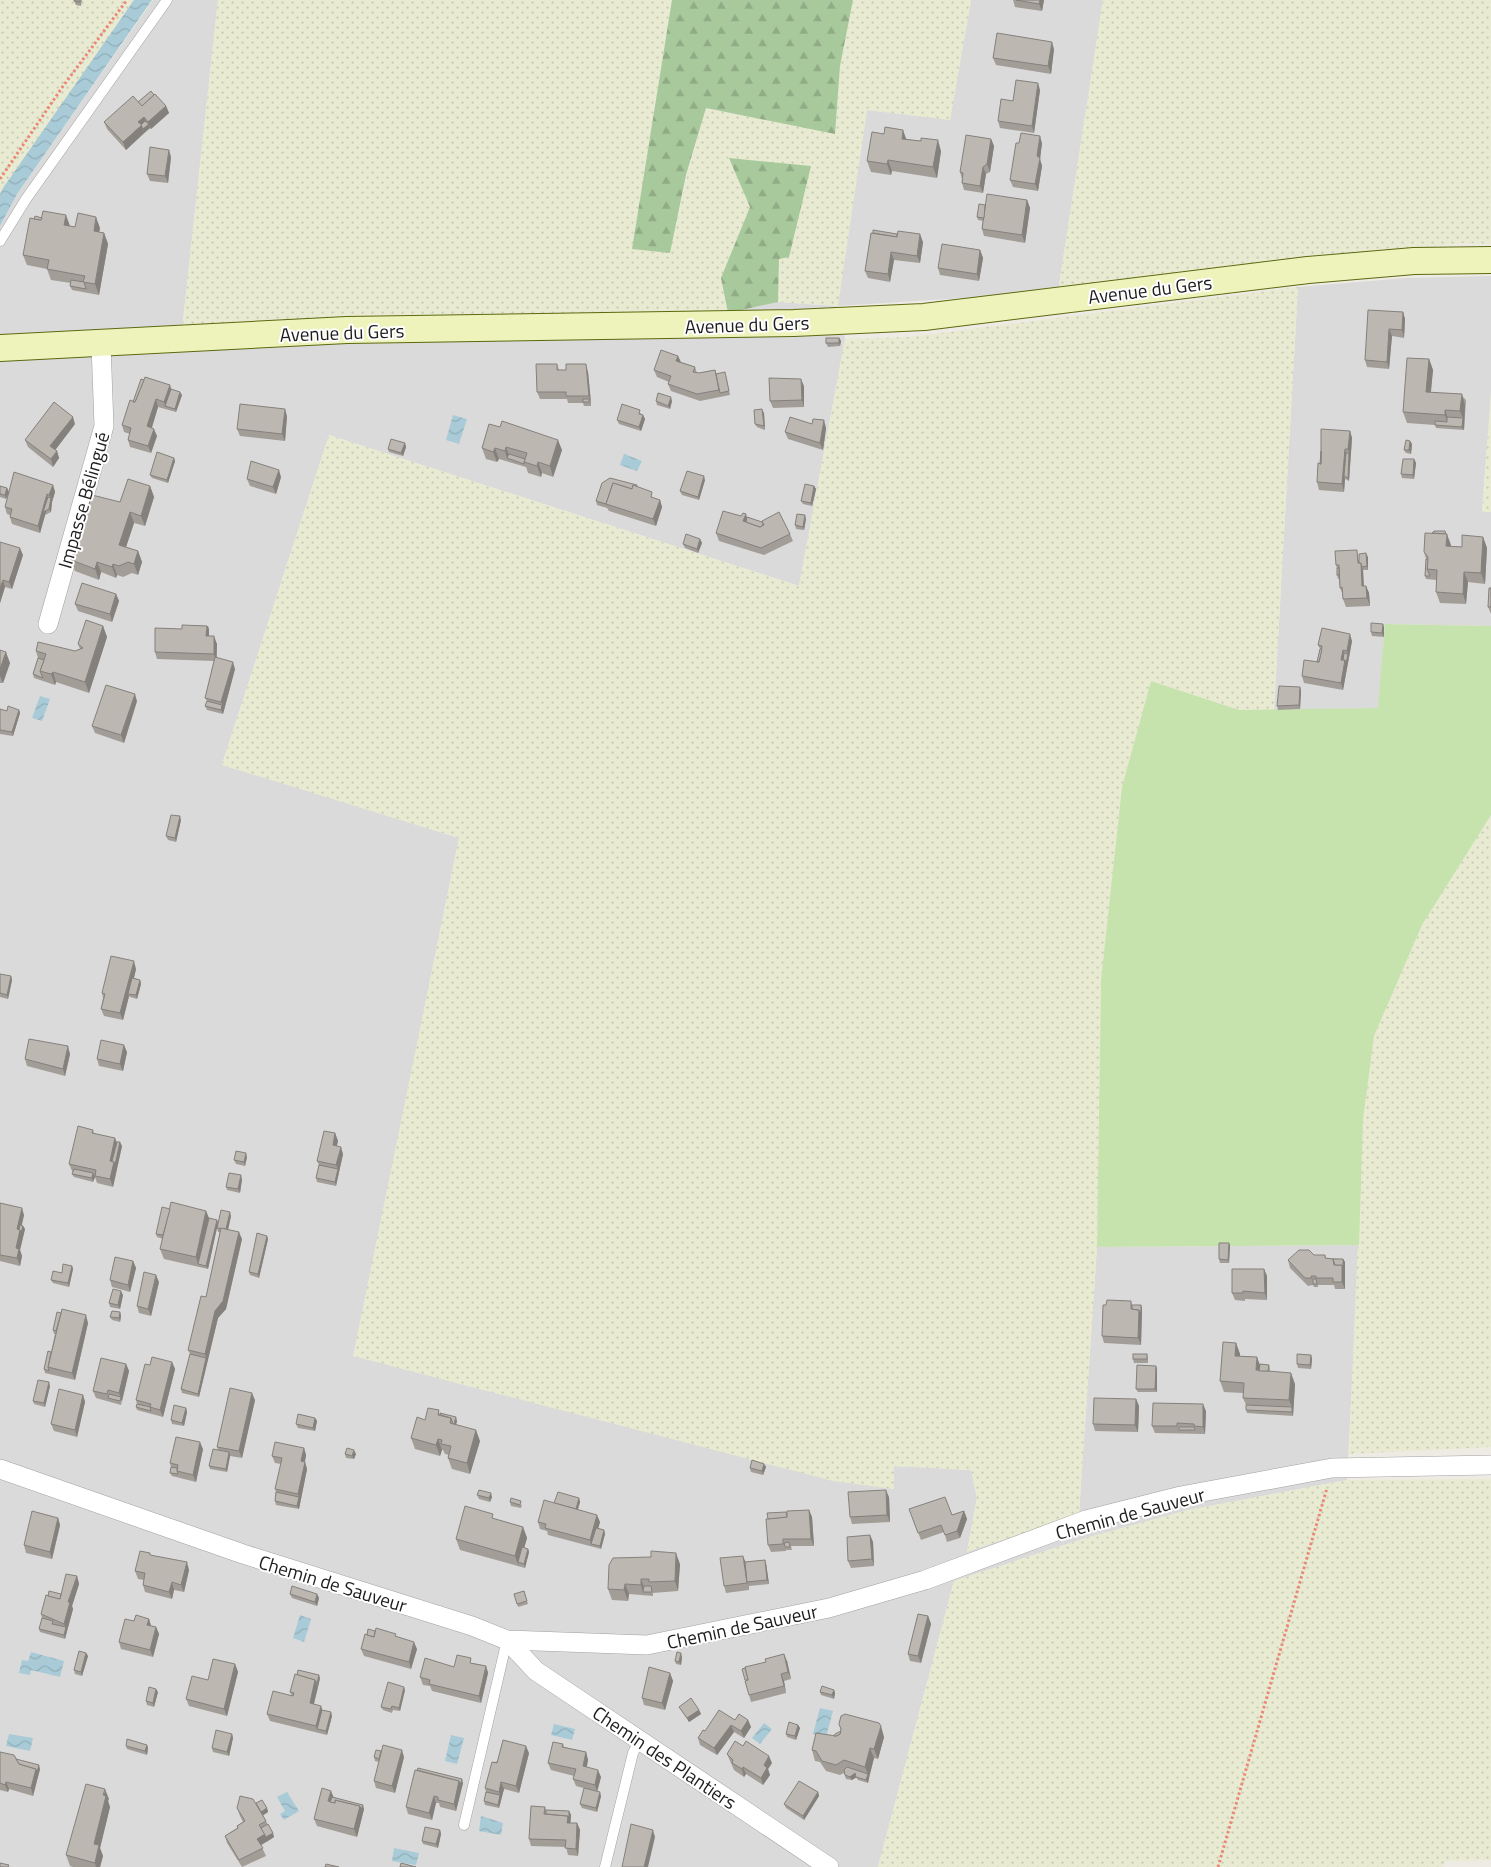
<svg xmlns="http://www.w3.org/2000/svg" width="1491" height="1867" font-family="'Titillium Web',sans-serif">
<defs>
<pattern id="farmland-dots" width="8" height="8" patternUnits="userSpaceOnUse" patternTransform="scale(1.25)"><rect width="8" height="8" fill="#e8ebd1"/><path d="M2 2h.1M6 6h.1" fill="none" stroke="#c7c9b3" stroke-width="1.8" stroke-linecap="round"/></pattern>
<pattern id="forest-firs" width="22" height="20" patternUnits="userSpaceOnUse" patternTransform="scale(1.25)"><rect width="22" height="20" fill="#a8c99c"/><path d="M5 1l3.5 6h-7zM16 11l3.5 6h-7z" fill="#90ac86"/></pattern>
<pattern id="water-waves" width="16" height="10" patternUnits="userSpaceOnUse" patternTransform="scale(1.25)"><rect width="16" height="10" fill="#a8cbd7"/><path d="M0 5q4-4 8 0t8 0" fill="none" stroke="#90aeb8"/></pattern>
</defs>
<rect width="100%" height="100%" fill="#edebe4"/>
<g fill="#dbdada">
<polygon points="153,0 218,0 181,339 728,313 778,302 837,306 867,110 950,119 971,0 1103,0 1058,292 838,306 845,339 799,586 329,435 222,764 459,838 354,1356 894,1489 894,1466 971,1470 977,1498 967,1551 1079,1513 1097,1247 1359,1245 1347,1480 1188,1510 1086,1538 954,1581 878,1867 0,1867 0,223 14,198"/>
<polygon points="1491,276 1491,394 1482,511 1491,512 1491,626 1385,624 1379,708 1274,710 1298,287 1406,278"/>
</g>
<g fill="url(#farmland-dots)">
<polygon points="0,0 134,0 0,194"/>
<polygon points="218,0 672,0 632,249 670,252 687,175 706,108 835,133 840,66 853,0 971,0 950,120 867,110 838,306 778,302 779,259 730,158 750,207 721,278 728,313 181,339"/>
<polygon points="1103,0 1491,0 1491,244 1462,243 1058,292"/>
<polygon points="1298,287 1274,710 1238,710 1151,681 1122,787 1101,980 1097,1247 1079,1514 967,1552 977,1498 971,1470 894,1466 894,1489 833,1481 353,1356 459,838 222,765 329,435 799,586 845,339 909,337"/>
<polygon points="1491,394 1491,512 1482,512"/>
<polygon points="1491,815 1491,1447 1349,1454 1363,1120 1374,1036 1422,925"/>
<polygon points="1491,1479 1491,1860 1445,1861 1443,1867 878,1867 954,1581 1086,1538 1188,1510 1347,1480"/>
</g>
<polygon fill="#c6e3ae" points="1385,624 1491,626 1491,815 1422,925 1374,1036 1363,1120 1359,1245 1097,1247 1101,980 1122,787 1151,681 1239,710 1378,708"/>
<g fill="url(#forest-firs)">
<polygon points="672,0 853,0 840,66 835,134 706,108 686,175 670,253 632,249"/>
<polygon points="729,158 811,166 789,257 779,259 778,302 728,313 721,278 750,207"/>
</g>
<g fill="url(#water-waves)">
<polygon points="134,0 152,0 17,194 0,226 0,194 3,188"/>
<polygon points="453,415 467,419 459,444 446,440"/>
<polygon points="624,454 642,461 637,471 620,465"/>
<polygon points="40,696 50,699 42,721 32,718"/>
<polygon points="300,1615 311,1619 304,1642 293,1638"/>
<polygon points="31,1652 64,1661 60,1677 31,1670 30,1675 19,1673 22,1660 28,1661"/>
<polygon points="820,1708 833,1711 826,1737 813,1734"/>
<polygon points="764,1723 772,1729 760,1744 752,1738"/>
<polygon points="554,1724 575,1729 572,1740 551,1735"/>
<polygon points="9,1734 33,1738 30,1751 6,1746"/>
<polygon points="451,1735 464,1738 457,1764 445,1761"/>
<polygon points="287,1792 299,1811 284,1820 280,1814 285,1811 277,1797"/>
<polygon points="481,1816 503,1823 501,1835 479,1831"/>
<polygon points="394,1848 419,1853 416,1865 392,1861"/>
</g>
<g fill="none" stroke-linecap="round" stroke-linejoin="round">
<defs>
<g id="lane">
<polyline points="0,241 26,199 167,0"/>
<polyline points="464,1825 507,1640"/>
<polyline points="605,1867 633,1753 640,1739"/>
</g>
<g id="street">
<polyline points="48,624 104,426 101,344"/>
<polyline points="0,1469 243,1554 472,1626 507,1640 647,1645 829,1608 925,1580 1086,1520 1181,1496 1332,1468 1491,1465"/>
<polyline points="507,1640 536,1671 829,1867"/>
</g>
<polyline id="secondary" points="0,348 347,330 794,323 924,317 1308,270 1414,261 1491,260"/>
</defs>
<use href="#lane" stroke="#a1a1a1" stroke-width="11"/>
<use href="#street" stroke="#a1a1a1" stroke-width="20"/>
<use href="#secondary" stroke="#5c690f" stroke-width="28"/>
<g stroke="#ec8776" stroke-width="3" stroke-dasharray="2.5 2.5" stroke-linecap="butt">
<polyline points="0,179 61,89 127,0"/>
<polyline points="1218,1867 1327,1488"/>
</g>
<use href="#lane" stroke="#fff" stroke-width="10"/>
<use href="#street" stroke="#fff" stroke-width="19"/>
<use href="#secondary" stroke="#eef3bc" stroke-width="26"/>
</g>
<g fill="#a39d98">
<polygon points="82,0 81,6 76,5 74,1"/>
<polygon points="1013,0 1044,0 1042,11 1015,7"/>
<polygon points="1054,49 1051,74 996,65 993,58"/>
<polygon points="1040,90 1034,133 1000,128 998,121 1013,101"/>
<polygon points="138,102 166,106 169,113 151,129 150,128 126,150 107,129 104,122"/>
<polygon points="906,139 921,141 941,151 937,178 892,171 891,175 871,172 867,161"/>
<polygon points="991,139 994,146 990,172 986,174 983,193 964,190 962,183 962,179 960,172"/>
<polygon points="1019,143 1042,143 1040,159 1042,166 1038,191 1013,187 1010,180"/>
<polygon points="171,157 168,183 150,181 147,174"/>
<polygon points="1027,200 1030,208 1025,243 984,236 982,229 983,221 978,220 977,217 985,205"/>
<polygon points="70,226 75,227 100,228 99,232 104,233 108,244 99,295 72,290 70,286 71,283 51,280 47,269 27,265 23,255"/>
<polygon points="871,233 923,242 920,263 894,260 890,282 868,278 865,271"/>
<polygon points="980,250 983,258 979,281 940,275 938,268"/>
<polygon points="1403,312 1405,319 1404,338 1392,336 1389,369 1367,367 1365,360"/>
<polygon points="839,338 841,341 840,346 828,347 826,343"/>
<polygon points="678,356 681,362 695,367 697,373 699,373 715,370 716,373 726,376 730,395 700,401 671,391 668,384 669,382 657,377 654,370"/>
<polygon points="1429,359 1433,370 1431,392 1462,396 1466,400 1464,430 1436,428 1435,425 1407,423 1403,412"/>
<polygon points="557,364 559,370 588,372 591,403 591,406 584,406 583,403 568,403 567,399 540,399 537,392"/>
<polygon points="170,385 171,389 182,395 176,412 158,407 152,428 157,436 151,453 130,447 128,440 130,434 124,432 122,425 133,402"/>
<polygon points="804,386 804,407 773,408 770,401"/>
<polygon points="656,401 672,401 670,409 657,405"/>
<polygon points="641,413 641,414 643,415 645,419 641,431 619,424 617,420"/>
<polygon points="764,413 765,430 757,427 755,424"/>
<polygon points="287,416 285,441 240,436 237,429"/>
<polygon points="75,424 55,450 57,451 59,458 53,467 28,447 25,440"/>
<polygon points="489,424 562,450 553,477 542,473 541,477 528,473 526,467 499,459 497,462 486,459 482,448"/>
<polygon points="826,428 823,450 788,439 785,432"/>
<polygon points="1350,431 1352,438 1349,481 1345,479 1344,492 1319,490 1317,482 1320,464"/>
<polygon points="1410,441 1412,444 1411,454 1406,453 1404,450"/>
<polygon points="405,443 406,447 403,456 389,452 388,449"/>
<polygon points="174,458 175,461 168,483 152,478 150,475"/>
<polygon points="1414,459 1416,463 1414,479 1402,478 1401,474"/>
<polygon points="281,477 276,494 250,486 247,479"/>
<polygon points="705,480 699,500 682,495 680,491"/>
<polygon points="53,485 55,492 52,502 51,512 45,515 40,533 12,524 10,517 10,515 7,514 5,507"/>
<polygon points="0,486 7,488 9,492 6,499 0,497"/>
<polygon points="150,486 154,497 145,526 134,523 126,547 138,551 142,562 138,575 132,573 123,577 117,575 116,578 101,572 99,580 75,571 71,560 120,502"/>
<polygon points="814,486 816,489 812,506 803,504 801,501"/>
<polygon points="638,487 654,498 660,500 662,507 656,526 609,511 607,508 597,505 596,501"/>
<polygon points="741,516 747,517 790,534 793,541 764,555 719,541 716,533"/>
<polygon points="806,519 804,530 796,529 795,525"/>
<polygon points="1483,537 1487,548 1485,584 1468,582 1466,604 1440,603 1436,592 1437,580 1426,579 1425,576 1426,559 1424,552 1451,545 1451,547 1462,547"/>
<polygon points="700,539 702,543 698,553 685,548 683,544"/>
<polygon points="0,542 23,555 12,589 5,587 0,603"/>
<polygon points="1368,557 1368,570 1363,570 1364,586 1366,586 1369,593 1370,606 1346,607 1343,599 1343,595 1340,588 1339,579 1338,579 1337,575 1337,568 1336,565"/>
<polygon points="1491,588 1491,614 1488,607"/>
<polygon points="116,594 119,601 112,622 78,611 75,604"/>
<polygon points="103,626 107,637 89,693 56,682 55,685 34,678 33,674 38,658 36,651 75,651 80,649 78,644"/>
<polygon points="1384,627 1384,637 1372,636 1371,632"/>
<polygon points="209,629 209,636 217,644 217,658 235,669 223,714 207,710 205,706 207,701 205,698 214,661 157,659 155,652"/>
<polygon points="1352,641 1343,690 1304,683 1302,676 1317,662 1320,649 1318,645"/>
<polygon points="0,650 10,663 3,683 0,683"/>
<polygon points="1300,687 1301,691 1300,709 1278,710 1277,706"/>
<polygon points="137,701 124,743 95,733 92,726"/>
<polygon points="0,709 7,711 19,710 20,713 13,736 0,734"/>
<polygon points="181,820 176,842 168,840 166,836"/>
<polygon points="136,969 134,978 140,980 141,984 137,999 130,997 129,996 123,1020 104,1016 101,1009 103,998 102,993"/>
<polygon points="0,976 11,976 12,980 8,999 0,997"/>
<polygon points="127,1052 123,1071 99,1066 97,1059"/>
<polygon points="70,1054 65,1076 27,1066 25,1059"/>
<polygon points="93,1130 94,1133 117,1142 122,1146 113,1187 97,1183 95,1177 93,1182 74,1177 72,1174 73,1172 72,1171 69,1164"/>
<polygon points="335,1133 338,1141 337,1146 343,1154 336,1186 317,1182 316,1178 319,1165 317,1161"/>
<polygon points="247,1157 245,1166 236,1164 234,1160"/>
<polygon points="242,1179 240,1193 227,1190 226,1187"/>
<polygon points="0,1203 24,1215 22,1225 25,1229 20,1250 22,1256 20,1266 0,1261"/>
<polygon points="170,1209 206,1211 209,1218 217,1220 218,1223 208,1269 164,1259 160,1249 163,1239 157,1237 156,1234"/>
<polygon points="231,1216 228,1230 242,1239 226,1309 218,1318 199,1397 182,1393 181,1389 190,1354 188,1350 206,1297 220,1232 218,1232 217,1228"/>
<polygon points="267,1236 268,1239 259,1278 250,1275 249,1272"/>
<polygon points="1229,1243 1230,1246 1229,1263 1220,1263 1219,1259"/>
<polygon points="1314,1255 1325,1255 1326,1258 1343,1259 1345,1262 1345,1289 1335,1289 1334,1285 1318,1285 1318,1287 1314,1287 1313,1285 1308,1286 1290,1268 1288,1260"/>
<polygon points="133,1261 136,1268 130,1292 112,1287 110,1280"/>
<polygon points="72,1266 73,1269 69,1287 53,1283 51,1280"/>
<polygon points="1264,1269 1267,1276 1267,1300 1245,1299 1245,1301 1235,1300 1232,1293"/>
<polygon points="159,1282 151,1316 139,1313 137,1306"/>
<polygon points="123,1295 120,1309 110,1307 109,1303"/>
<polygon points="1131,1301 1132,1305 1141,1305 1142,1309 1141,1345 1104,1343 1102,1336 1106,1305"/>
<polygon points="120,1312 121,1316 120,1322 112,1320 110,1317"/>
<polygon points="88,1323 75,1380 45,1373 44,1369 51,1352 55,1334 54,1334 53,1330"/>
<polygon points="1236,1343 1240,1354 1239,1356 1260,1364 1269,1365 1270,1369 1270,1371 1295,1384 1293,1416 1247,1413 1246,1410 1246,1405 1243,1398 1243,1393 1224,1392 1220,1381"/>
<polygon points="1147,1354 1148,1358 1148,1363 1134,1363 1133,1359"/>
<polygon points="1311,1355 1312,1359 1311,1369 1298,1368 1297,1364"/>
<polygon points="172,1362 175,1369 163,1417 137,1410 136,1407 137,1404 136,1400 150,1365"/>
<polygon points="126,1364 129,1371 121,1405 96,1398 93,1391"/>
<polygon points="1156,1366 1157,1369 1157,1392 1138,1392 1136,1389"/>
<polygon points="50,1386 45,1407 34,1404 33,1401"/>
<polygon points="83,1395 85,1402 77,1437 54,1431 51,1424"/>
<polygon points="1136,1399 1139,1406 1138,1432 1095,1431 1093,1424"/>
<polygon points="255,1400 242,1458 230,1456 227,1472 210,1469 209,1466 218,1450 217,1447"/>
<polygon points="186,1408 187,1412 184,1426 172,1424 171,1420"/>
<polygon points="1206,1411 1205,1434 1155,1433 1152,1426"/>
<polygon points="440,1413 457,1421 456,1424 480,1441 470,1474 452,1469 448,1458 449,1455 445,1454 443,1450 442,1450 440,1456 415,1449 411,1438 425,1420"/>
<polygon points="315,1418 317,1421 315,1431 298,1428 296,1424"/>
<polygon points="304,1448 306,1455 305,1462 307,1469 299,1509 276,1505 275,1501 276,1492 275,1489 281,1464 275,1463 272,1456"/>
<polygon points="203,1449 196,1482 172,1476 170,1473 171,1467 170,1463"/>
<polygon points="345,1454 356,1454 354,1459 346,1458"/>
<polygon points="764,1464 766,1467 763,1475 751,1472 750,1468"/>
<polygon points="477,1495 492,1497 490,1502 479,1499"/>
<polygon points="889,1497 890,1522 852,1524 850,1517"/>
<polygon points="579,1498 580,1502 578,1510 600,1522 598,1528 604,1530 605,1534 601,1549 548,1535 547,1531 540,1529 538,1522 554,1503"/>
<polygon points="510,1502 522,1505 521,1508 511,1506"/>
<polygon points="909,1509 952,1515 964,1511 967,1519 960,1538 947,1542 944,1532 921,1540"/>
<polygon points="809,1510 812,1517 814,1546 791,1546 792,1550 786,1550 786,1551 771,1552 768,1545 787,1516"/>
<polygon points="58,1518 60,1525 52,1559 26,1553 24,1545"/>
<polygon points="495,1519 523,1527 527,1538 524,1548 528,1549 529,1552 525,1568 460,1550 456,1539"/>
<polygon points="870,1535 873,1542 874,1566 851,1568 848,1561"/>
<polygon points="151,1556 189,1570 184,1592 174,1590 172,1599 145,1592 143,1585 144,1580 138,1579 135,1571"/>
<polygon points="765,1560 766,1563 769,1584 749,1586 749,1590 726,1593 724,1586 746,1562"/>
<polygon points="680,1564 678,1591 653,1593 653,1596 629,1594 628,1601 612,1600 608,1589"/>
<polygon points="77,1576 79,1584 72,1606 73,1609 65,1639 40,1632 39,1629 42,1618 41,1614 48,1596 61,1594"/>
<polygon points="524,1591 528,1604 518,1607 514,1594"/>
<polygon points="290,1594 317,1594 319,1598 317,1606 292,1598"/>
<polygon points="928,1616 931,1624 921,1663 910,1661 908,1654"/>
<polygon points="149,1619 151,1626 156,1627 159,1634 153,1657 121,1649 119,1642 134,1621"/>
<polygon points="367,1635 397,1637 417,1649 411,1669 364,1656 361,1649"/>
<polygon points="86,1653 88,1656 82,1676 75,1674 74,1670"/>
<polygon points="682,1657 681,1665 676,1664 675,1661"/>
<polygon points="787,1661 791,1679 784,1681 786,1693 751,1702 749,1695"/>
<polygon points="473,1663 486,1666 488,1673 481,1703 432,1691 430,1686 423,1685 420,1677 454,1667"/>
<polygon points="235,1664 238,1672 227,1716 189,1706 186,1699 208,1680"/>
<polygon points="670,1673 673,1681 665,1710 644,1705 642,1698"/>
<polygon points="320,1678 314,1704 321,1706 322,1710 332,1716 327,1735 270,1721 267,1714 292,1696 290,1692"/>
<polygon points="405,1690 400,1711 393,1710 392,1713 383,1710 381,1707"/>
<polygon points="834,1690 835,1693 834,1699 821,1695 820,1692"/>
<polygon points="158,1692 154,1707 147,1705 146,1701"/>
<polygon points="679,1707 699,1710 701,1714 689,1722"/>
<polygon points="735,1720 748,1720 751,1727 744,1738 734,1732 717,1755 700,1745 698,1738 705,1731"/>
<polygon points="839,1724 884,1737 878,1759 874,1758 868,1783 858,1780 856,1777 852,1780 846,1779 844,1773 840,1775 826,1771 820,1762 815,1761 812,1750 841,1731"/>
<polygon points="798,1725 800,1728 796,1740 787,1737 786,1734"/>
<polygon points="232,1734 233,1738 229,1756 213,1752 212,1748"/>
<polygon points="563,1744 564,1747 586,1752 588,1760 587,1767 601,1777 597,1792 601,1796 597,1812 582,1808 580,1804 594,1791 576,1786 573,1779 574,1776 551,1770 548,1763"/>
<polygon points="147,1745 148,1748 147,1755 127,1749 126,1746"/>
<polygon points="381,1751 404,1757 395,1793 376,1788 374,1781 379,1762 375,1761 374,1757"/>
<polygon points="0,1752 16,1759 40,1769 33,1796 9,1789 8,1792 0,1790"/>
<polygon points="529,1753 519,1793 504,1789 499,1808 485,1805 484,1801 486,1792 485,1788 494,1762"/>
<polygon points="727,1754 772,1763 768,1769 770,1775 763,1785 746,1774 744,1777 734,1770"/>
<polygon points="463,1783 456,1811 440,1807 439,1803 436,1803 432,1820 408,1814 406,1807"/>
<polygon points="818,1792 819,1796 804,1820 786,1808 784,1804"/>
<polygon points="334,1798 364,1809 357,1837 317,1826 314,1819"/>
<polygon points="109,1799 108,1801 110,1807 100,1848 103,1856 100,1867 73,1867 70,1866 66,1855"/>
<polygon points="256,1803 267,1808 268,1812 263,1815 274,1837 261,1845 266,1856 242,1867 227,1843 225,1836 237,1828 237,1826 243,1822 240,1816 237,1808"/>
<polygon points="545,1807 546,1810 569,1811 571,1815 570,1823 577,1823 580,1830 578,1856 568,1855 566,1847 531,1846 529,1839"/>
<polygon points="440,1830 441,1834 438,1848 423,1844 422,1841"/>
</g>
<g fill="#84807c">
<polygon points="1040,0 1044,0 1042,11 1039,4"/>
<polygon points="1052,42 1054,49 1051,74 1048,66"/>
<polygon points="1038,83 1040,90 1034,133 1032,126"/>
<polygon points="166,106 169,113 151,129 148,122"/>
<polygon points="144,117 147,124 143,128 144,133 126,150 123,142 138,122"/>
<polygon points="149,124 150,128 144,133 143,129"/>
<polygon points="903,130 907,141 902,139"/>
<polygon points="1040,136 1042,143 1040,159 1042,166 1038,191 1035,184 1037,156"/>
<polygon points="991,139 994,146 990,172 987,164"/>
<polygon points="938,140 941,151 937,178 933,167"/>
<polygon points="169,150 171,157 168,183 165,176"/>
<polygon points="888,160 892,171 891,175 887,164"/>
<polygon points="983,167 986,174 983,193 980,186"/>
<polygon points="1027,200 1030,208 1025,243 1022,235"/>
<polygon points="66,215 70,226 68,236 64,225"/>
<polygon points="96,217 100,228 97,242 94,231"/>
<polygon points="104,233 108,244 99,295 95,284"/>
<polygon points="920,234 923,242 920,263 917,256"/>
<polygon points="980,250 983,258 979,281 977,274"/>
<polygon points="891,252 894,260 890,282 888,274"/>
<polygon points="1403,312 1405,319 1404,338 1402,330"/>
<polygon points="1389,329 1392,336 1389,369 1387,362"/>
<polygon points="839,338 841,341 840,346 839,343"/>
<polygon points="678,356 681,363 676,361"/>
<polygon points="1429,359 1433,370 1430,399 1426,392"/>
<polygon points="586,364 588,372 591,403 589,396"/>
<polygon points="801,379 804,386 804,407 802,400"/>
<polygon points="170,385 172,393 165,406 164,402"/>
<polygon points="180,392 182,395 176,412 175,409"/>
<polygon points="1462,394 1465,405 1464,430 1462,427 1463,418 1460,411"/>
<polygon points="671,397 672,401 670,409 668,406"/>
<polygon points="156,399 158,407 150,433 147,426"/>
<polygon points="285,409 287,416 285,441 282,434"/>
<polygon points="762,409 764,413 765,430 764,426"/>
<polygon points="1445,410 1449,421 1449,426 1445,415"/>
<polygon points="643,415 645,419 641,431 639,427"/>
<polygon points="73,417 75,424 53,453 50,446"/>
<polygon points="824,420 826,428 823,450 820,443"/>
<polygon points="154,429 157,436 151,453 148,446"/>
<polygon points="1350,431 1352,438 1349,481 1348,478 1349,453 1348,449"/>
<polygon points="558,440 562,450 553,477 550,466"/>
<polygon points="1410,441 1412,444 1411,454 1409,450"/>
<polygon points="405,443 406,447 403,456 401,453"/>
<polygon points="506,447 510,458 507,458 505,451"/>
<polygon points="495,448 499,459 497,462 493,452"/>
<polygon points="1345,449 1347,456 1344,476 1345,479 1344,492 1342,484"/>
<polygon points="57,451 59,458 53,467 51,459"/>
<polygon points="174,458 175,461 168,483 167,480"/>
<polygon points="1414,459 1416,463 1414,479 1413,475"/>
<polygon points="538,462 542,473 541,477 537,466"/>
<polygon points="279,470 281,477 276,494 273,487"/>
<polygon points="704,476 705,480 699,500 698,497"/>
<polygon points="53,485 55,492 52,502 51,512 49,509 51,498 49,495"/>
<polygon points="150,486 154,497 145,526 141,516"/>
<polygon points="814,486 816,489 812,506 811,503"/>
<polygon points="7,488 9,492 6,499 5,495"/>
<polygon points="47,494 49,501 40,533 38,526"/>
<polygon points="660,500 662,507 656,526 653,519"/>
<polygon points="130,512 134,523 123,556 119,545"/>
<polygon points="746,514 748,521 747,525 743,521"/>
<polygon points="805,515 806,519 804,530 803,527"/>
<polygon points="1447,534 1451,545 1451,554 1446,546"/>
<polygon points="1483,537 1487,548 1485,584 1481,573"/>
<polygon points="700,539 702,543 698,553 697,549"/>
<polygon points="20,548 23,555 12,589 9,582"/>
<polygon points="138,551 142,562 138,575 134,564"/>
<polygon points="1366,553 1368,557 1368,570 1367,566"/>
<polygon points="97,562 101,572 99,580 95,569"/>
<polygon points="1361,563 1363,570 1364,593 1362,586"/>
<polygon points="113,564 117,575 116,578 112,567"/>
<polygon points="1464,572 1468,582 1466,604 1463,594"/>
<polygon points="3,580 5,587 0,603 0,588"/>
<polygon points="1366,586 1369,593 1370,606 1367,598"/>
<polygon points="116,594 119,601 112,622 110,614"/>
<polygon points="1383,624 1384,627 1384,637 1382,633"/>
<polygon points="103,626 107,637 89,693 85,682"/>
<polygon points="207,626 208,626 209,629 209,643 206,636"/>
<polygon points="1350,634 1352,641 1343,690 1341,683 1345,660 1348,654 1347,651"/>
<polygon points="214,636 217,644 216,661 214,654"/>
<polygon points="1343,650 1345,657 1342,663 1341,660"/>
<polygon points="6,652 10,663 3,683 0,676 0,669"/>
<polygon points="233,662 235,669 223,714 221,710 222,705 221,702"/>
<polygon points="53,672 56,682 55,685 51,674"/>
<polygon points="1300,687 1301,691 1300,709 1299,705"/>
<polygon points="135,694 137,701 124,743 121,735"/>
<polygon points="19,710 20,713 13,736 12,732"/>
<polygon points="180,816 181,820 176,842 175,838"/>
<polygon points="134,961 136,969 130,994 128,994 129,996 123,1020 120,1013"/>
<polygon points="11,976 12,980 8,999 7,995"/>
<polygon points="140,980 141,984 137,999 136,995"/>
<polygon points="124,1045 127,1052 123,1071 120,1064"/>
<polygon points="68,1046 70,1054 65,1076 63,1069"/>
<polygon points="335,1133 338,1141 335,1152 333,1145"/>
<polygon points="115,1138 118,1145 120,1142 122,1146 113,1187 110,1179 110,1161"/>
<polygon points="341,1147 343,1154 336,1186 335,1182 338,1169 336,1165"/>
<polygon points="246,1153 247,1157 245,1166 244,1162"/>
<polygon points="93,1173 95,1177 93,1182 92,1178"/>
<polygon points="241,1175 242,1179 240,1193 238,1189"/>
<polygon points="22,1208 24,1215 20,1231 23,1226 25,1229 20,1250 22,1256 20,1266 17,1258 16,1248 17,1229"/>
<polygon points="206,1211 210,1221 198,1264 196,1257"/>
<polygon points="230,1212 231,1216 227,1234 225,1230"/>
<polygon points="217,1220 218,1223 208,1269 206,1266"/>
<polygon points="239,1232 242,1239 226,1309 218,1318 199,1397 198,1394 206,1358 205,1354 215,1311"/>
<polygon points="267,1236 268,1239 259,1278 258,1274"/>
<polygon points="1229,1243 1230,1246 1229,1263 1228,1260"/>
<polygon points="1343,1259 1345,1262 1345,1272 1343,1268"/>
<polygon points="133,1261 136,1268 130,1292 128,1285"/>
<polygon points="1342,1265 1345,1272 1345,1289 1342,1282"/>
<polygon points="72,1266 73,1269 69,1287 68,1283"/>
<polygon points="1264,1269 1267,1276 1267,1300 1265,1293"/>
<polygon points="156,1275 159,1282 151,1316 148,1309"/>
<polygon points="121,1291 123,1295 120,1309 118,1305"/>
<polygon points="1141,1305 1142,1309 1141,1345 1138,1338 1139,1310"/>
<polygon points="120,1312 121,1316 120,1322 119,1318"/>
<polygon points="86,1315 88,1323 75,1380 72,1373"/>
<polygon points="1236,1343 1240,1354 1239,1367 1235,1356"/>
<polygon points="1311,1355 1312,1359 1311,1369 1310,1365"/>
<polygon points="1257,1357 1261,1368 1261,1378 1256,1370"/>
<polygon points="172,1362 175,1369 163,1417 160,1410"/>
<polygon points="126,1364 129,1371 122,1401 119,1393"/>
<polygon points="1156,1366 1157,1369 1157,1392 1155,1389"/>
<polygon points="1291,1373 1295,1384 1293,1416 1292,1412 1292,1407 1289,1400"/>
<polygon points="49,1382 50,1386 45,1407 44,1403"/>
<polygon points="252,1393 255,1400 242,1458 239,1451"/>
<polygon points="83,1395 85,1402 77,1437 75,1430"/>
<polygon points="1136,1399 1139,1406 1138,1432 1135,1425"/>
<polygon points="1203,1404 1206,1411 1205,1434 1203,1427"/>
<polygon points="186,1408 187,1412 184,1426 182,1423"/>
<polygon points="456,1417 457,1421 455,1429 454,1425"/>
<polygon points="315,1418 317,1421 315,1431 313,1428"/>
<polygon points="476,1430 480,1441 470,1474 467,1463"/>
<polygon points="438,1439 442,1450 440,1456 436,1445"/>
<polygon points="200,1442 203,1449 196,1482 193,1475"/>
<polygon points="304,1448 306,1455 304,1466 305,1462 307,1469 299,1509 297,1506 299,1497 298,1494 301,1461"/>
<polygon points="354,1450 356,1454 354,1459 352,1456"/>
<polygon points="229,1452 230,1456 227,1472 226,1469"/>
<polygon points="764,1464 766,1467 763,1475 762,1471"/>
<polygon points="886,1490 889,1497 890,1522 887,1515"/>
<polygon points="491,1493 492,1497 490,1502 489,1498"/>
<polygon points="579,1498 580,1502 576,1515 575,1512"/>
<polygon points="809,1510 812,1517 814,1546 811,1539"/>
<polygon points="964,1511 967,1519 960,1538 957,1531"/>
<polygon points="597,1515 600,1522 594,1544 591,1544 590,1540"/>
<polygon points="58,1518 60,1525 52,1559 50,1552"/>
<polygon points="523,1527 527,1538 520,1563 518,1562 519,1567 515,1556"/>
<polygon points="604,1530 605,1534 601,1549 600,1546"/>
<polygon points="870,1535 873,1542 874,1566 872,1559"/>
<polygon points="528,1549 529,1552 525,1568 524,1564"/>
<polygon points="676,1553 680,1564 678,1591 675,1581"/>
<polygon points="743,1556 746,1563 747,1582 749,1590 747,1583"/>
<polygon points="765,1560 766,1563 769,1584 767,1580"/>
<polygon points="187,1562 189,1570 184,1592 181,1585"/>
<polygon points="77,1576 79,1584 72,1606 73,1609 67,1631 64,1624 68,1602"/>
<polygon points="641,1579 645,1590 643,1592 641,1585"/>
<polygon points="172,1582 174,1590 172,1599 169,1592"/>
<polygon points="625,1584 629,1594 628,1601 624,1590"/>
<polygon points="317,1594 319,1598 317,1606 315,1602"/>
<polygon points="928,1616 931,1624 921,1663 918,1656"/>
<polygon points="149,1619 151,1626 147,1625"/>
<polygon points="66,1627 67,1631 65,1639 64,1635"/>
<polygon points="156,1627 159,1634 153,1657 150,1650"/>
<polygon points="414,1642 417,1649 411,1669 409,1662"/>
<polygon points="86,1653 88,1656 82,1676 81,1672"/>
<polygon points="681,1653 682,1657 681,1665 679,1662"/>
<polygon points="784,1654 787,1661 791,1679 788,1672"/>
<polygon points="235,1664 238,1672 227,1716 224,1709"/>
<polygon points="486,1666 488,1673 481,1703 479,1696"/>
<polygon points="670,1673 673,1681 665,1710 662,1703"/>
<polygon points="781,1674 784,1681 786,1693 784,1686"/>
<polygon points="319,1675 320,1678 318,1687 317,1683"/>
<polygon points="315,1680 318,1687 312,1711 310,1703"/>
<polygon points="404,1687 405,1690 400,1711 399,1708"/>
<polygon points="156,1689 158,1692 154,1707 153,1703"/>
<polygon points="834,1690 835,1693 834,1699 832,1695"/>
<polygon points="321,1706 323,1713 317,1729 316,1726"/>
<polygon points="699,1710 701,1714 689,1722 687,1718"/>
<polygon points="331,1712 332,1716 327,1735 326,1731"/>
<polygon points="748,1720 751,1727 744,1738 741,1731"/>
<polygon points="731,1725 734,1732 717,1755 714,1748"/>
<polygon points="798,1725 800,1728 796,1740 795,1736"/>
<polygon points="881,1726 884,1737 878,1759 874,1749"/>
<polygon points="232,1734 233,1738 229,1756 227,1752"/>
<polygon points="147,1745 148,1748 147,1755 145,1751"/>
<polygon points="526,1746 529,1753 519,1793 516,1786"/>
<polygon points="870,1748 874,1758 869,1777 865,1767"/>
<polygon points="402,1750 404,1757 395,1793 392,1786"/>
<polygon points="586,1752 588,1760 585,1773 583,1766"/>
<polygon points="769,1756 772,1763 768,1769 770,1775 763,1785 761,1778 764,1765"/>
<polygon points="39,1765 40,1769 33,1796 31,1788 36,1769"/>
<polygon points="743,1767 746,1774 744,1777 742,1769"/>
<polygon points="598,1770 601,1777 597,1792 595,1785"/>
<polygon points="855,1773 857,1777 852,1780 850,1777"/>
<polygon points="868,1774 869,1777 868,1783 866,1780"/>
<polygon points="462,1779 463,1783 456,1811 454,1804 459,1781"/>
<polygon points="6,1782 9,1789 8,1792 5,1785"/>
<polygon points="501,1782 504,1789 499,1808 498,1805 500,1795 499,1792"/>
<polygon points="105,1789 109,1799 108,1801 110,1807 100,1848 103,1856 100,1867 96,1867 95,1863 94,1844"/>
<polygon points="331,1791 334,1798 332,1805 328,1801"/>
<polygon points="600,1792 601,1796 597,1812 596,1808"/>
<polygon points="818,1792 819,1796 804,1820 803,1816"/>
<polygon points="434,1796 436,1803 432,1820 429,1813"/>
<polygon points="363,1805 364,1809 357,1837 354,1829 360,1806"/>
<polygon points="267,1808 268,1812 262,1816 260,1812"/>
<polygon points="569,1811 571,1815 570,1830 567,1823 568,1816"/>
<polygon points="577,1823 580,1830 578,1856 576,1849"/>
<polygon points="440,1830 441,1834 438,1848 436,1844"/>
<polygon points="653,1830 655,1837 648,1867 644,1867"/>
<polygon points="273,1833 274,1837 268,1841 266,1837"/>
<polygon points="265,1834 268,1841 259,1846 257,1839"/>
</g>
<g fill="#bdb7b1" stroke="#84807c">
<polygon points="74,0 80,0 80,2 74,1"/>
<polygon points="1016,0 1040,0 1039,4"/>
<polygon points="997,33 1052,42 1048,66 993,58"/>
<polygon points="1016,80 1038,83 1032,126 998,121 1001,99 1013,101"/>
<polygon points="151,91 154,95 142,106 138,102"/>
<polygon points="155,94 166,106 148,122 144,117 138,122 142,125 123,142 104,122 133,96 142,106"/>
<polygon points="145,121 149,124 143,129 141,125"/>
<polygon points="885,127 903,130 902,139 921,141 921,138 938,140 933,167 888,160 887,164 867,161 872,132 884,134"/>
<polygon points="1021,133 1040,136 1037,156 1040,158 1035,184 1010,180 1016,143 1019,143"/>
<polygon points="966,135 991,139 987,164 983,167 980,186 962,183 963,173 960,172"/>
<polygon points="150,147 169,150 165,176 147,174"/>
<polygon points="987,194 1027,200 1022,235 982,229"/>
<polygon points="979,204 985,205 984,218 977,217"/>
<polygon points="43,211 66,215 64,225 75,227 78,213 96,217 94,231 104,233 95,284 83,282 85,276 47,269 49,260 23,255 30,218 41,220"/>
<polygon points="35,216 42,218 41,220 34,219"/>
<polygon points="873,230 897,234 897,237 873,233"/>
<polygon points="898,231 920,234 917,256 891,252 888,274 865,271 871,233 897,237"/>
<polygon points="942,244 980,250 977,274 938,268"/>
<polygon points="71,280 84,282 86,289 70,286"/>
<polygon points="1368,310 1403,312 1402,330 1389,329 1387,362 1365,360"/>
<rect x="826" y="338" width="13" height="5"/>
<polygon points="661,350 678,356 676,361 695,367 693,372 699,373 715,370 719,390 697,394 668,384 671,376 654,370"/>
<polygon points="1407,358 1429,359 1426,392 1462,394 1460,411 1445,410 1445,415 1403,412"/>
<polygon points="536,364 557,364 557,370 566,370 566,364 586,364 589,396 566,396 566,392 537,392"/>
<polygon points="725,372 729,391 720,393 716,374"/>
<polygon points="145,377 170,385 164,402 156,399 147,426 154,429 148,446 128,440 131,428 122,425 130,400 135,402"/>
<polygon points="769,378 801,379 802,400 770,401"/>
<polygon points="141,379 144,380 135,402 133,402"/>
<polygon points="171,389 180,392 175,409 165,406"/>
<polygon points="658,393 671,397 668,406 656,401"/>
<rect x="583" y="399" width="6" height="3"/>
<polygon points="54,402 73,417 50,446 57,451 51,459 25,440"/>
<polygon points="240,404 285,409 282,434 237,429"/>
<polygon points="622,404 640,410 639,414 643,415 639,427 617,420"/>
<polygon points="762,409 764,426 755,424 754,410"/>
<polygon points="790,417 812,424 813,419 824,420 820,443 785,432"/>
<polygon points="1447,417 1463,418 1462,427 1435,425 1435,421 1447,422"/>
<polygon points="502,421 558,440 550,466 538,462 537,466 524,462 527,453 506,447 505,451 495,448 493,452 482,448 489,424 500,427"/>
<polygon points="1321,429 1350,431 1348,449 1345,449 1342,484 1317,482 1318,463 1321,464"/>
<polygon points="391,439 405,443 401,453 388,449"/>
<polygon points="1406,440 1410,441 1409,450 1404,450"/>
<polygon points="1321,451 1321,464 1320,464"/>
<polygon points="157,452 174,458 167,480 150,475"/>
<polygon points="1346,453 1349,453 1348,478 1344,476"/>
<polygon points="509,454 525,459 524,462 524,464 507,458"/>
<polygon points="1403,459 1414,459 1413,475 1401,474"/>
<polygon points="251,461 279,470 273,487 247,479"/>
<polygon points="687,471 704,476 698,497 680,491"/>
<polygon points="14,472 53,485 49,495 47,494 38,526 10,517 12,509 5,507"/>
<polygon points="610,478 637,485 637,487 633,485 632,489 613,483 606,504 596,501 602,483"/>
<polygon points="128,479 150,486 141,516 130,512 119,545 138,551 134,564 128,562 119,566 113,564 112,567 97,562 95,569 71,560 92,495 120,502"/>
<polygon points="613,483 632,489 633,485 652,492 651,497 660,500 653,519 606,504"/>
<polygon points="805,484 814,486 811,503 801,501"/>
<polygon points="0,486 7,488 5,495 0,494"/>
<polygon points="48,497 51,498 49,509 43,512"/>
<polygon points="723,511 741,516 743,513 746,514 743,521 760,527 764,525 762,521 779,512 790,534 761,548 716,533"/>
<polygon points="797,514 805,515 803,527 795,525"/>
<polygon points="747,517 762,522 763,525 760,527 746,522"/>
<polygon points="1434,531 1445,531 1446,534 1432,533"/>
<polygon points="1425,533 1447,534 1446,546 1462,547 1462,535 1483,537 1481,573 1464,572 1463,594 1436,592 1437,570 1427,569 1428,557 1424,552"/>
<polygon points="686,534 700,539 697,549 683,544"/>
<polygon points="0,542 20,548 9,582 3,580 0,588"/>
<polygon points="1357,550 1358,563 1361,563 1362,586 1366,586 1367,598 1343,599 1342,587 1340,588 1339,565 1336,565 1335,551"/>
<polygon points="1366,553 1367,566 1362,567 1361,563 1359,563 1359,554"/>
<polygon points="1426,559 1428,561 1427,569 1430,576 1425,576"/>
<rect x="1337" y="568" width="2" height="7"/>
<polygon points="82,583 116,594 110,614 75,604"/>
<polygon points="1489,588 1491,588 1491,607 1488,607"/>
<polygon points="86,620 103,626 85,682 53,672 51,674 40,671 46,654 36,651 38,642 75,651 83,648 78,644"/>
<polygon points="1371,623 1383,624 1382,633 1371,632"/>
<polygon points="182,625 207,626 206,636 214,636 214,654 155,652 155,628 182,629"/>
<polygon points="1322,628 1350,634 1347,651 1343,650 1341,660 1345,660 1341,683 1302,676 1304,660 1319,662 1322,646 1318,645"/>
<polygon points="1320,649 1322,649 1319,662 1317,662"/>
<polygon points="0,650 6,652 0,669"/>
<polygon points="1344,653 1348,654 1346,664 1345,660 1343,660"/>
<polygon points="215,657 233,662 221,702 205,698"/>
<polygon points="38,658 44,660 40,671 43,678 33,674"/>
<polygon points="106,685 135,694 121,735 92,726"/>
<polygon points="1279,686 1300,687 1299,705 1277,706"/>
<polygon points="207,701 222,705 221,710 205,706"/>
<polygon points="8,706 19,710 12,732 0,730 0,709 7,711"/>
<polygon points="171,815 180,816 175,838 166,836"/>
<polygon points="111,956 134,961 120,1013 101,1009 105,994 102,993"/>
<polygon points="0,974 11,976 7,995 0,993"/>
<polygon points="132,978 140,980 136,995 128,994"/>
<polygon points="29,1039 68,1046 63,1069 25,1059"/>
<polygon points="101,1040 124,1045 120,1064 97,1059"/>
<polygon points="78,1126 93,1130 92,1133 115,1138 110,1161 114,1162 110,1179 95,1176 96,1170 69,1164"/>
<polygon points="324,1131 335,1133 333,1145 341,1147 336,1165 317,1161"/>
<polygon points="117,1142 120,1142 115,1165 114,1162 112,1161"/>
<polygon points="236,1151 246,1153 244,1162 234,1160"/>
<polygon points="319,1165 338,1169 335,1182 316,1178"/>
<polygon points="74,1169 93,1173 92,1178 72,1174"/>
<polygon points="229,1173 241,1175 238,1189 226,1187"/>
<polygon points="171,1202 206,1211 196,1257 160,1249"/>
<polygon points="0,1203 22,1208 17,1229 20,1230 16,1248 19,1249 17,1258 0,1255"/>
<polygon points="162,1207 170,1209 163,1235 156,1234"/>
<polygon points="221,1210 230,1212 226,1229 217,1228"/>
<polygon points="209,1218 217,1220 206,1266 198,1264"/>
<polygon points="20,1225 23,1226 21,1233 20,1230 19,1229"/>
<polygon points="221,1228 239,1232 223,1301 215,1311 205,1354 188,1350 201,1296 206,1297"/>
<polygon points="257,1233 267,1236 258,1274 249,1272"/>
<polygon points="1219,1243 1229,1243 1228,1260 1219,1259"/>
<polygon points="1299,1250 1309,1250 1314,1255 1325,1255 1325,1258 1333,1259 1334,1265 1342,1265 1342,1282 1333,1282 1333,1278 1316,1278 1316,1276 1311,1276 1312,1278 1305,1278 1288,1260"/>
<polygon points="115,1257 133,1261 128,1285 110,1280"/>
<polygon points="1333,1259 1343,1259 1343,1268 1342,1265 1335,1265"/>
<polygon points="63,1264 72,1266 68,1283 51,1280 53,1271 62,1273"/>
<polygon points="1232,1269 1264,1269 1265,1293 1243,1291 1243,1293 1232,1293"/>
<polygon points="144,1272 156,1275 148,1309 137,1306"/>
<polygon points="1313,1279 1316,1279 1317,1284 1313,1284"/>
<polygon points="113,1289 121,1291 118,1305 109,1303"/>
<polygon points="1107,1300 1131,1301 1131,1309 1139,1310 1138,1338 1102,1336 1103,1305 1106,1305"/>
<polygon points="1132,1305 1141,1305 1141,1313 1139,1310 1132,1309"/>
<polygon points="62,1309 86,1315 72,1373 48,1367"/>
<polygon points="112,1311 120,1312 119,1318 110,1317"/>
<polygon points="57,1312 61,1313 56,1331 53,1330"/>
<polygon points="1223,1342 1236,1343 1235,1356 1257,1357 1256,1370 1291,1373 1289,1400 1243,1398 1244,1383 1220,1381"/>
<polygon points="48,1351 51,1352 48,1367 49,1371 44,1369"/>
<polygon points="190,1354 206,1358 198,1394 181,1389"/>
<rect x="1133" y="1354" width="14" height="5"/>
<polygon points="1297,1354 1311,1355 1310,1365 1297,1364"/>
<polygon points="152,1357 172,1362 160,1410 150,1407 151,1404 136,1400 145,1364 150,1365"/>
<polygon points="101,1358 126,1364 119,1393 108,1390 107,1394 93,1391"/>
<polygon points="1260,1364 1269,1365 1268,1371 1259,1371"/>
<polygon points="1137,1365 1156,1366 1155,1389 1136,1389"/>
<polygon points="38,1380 49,1382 44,1403 33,1401"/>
<polygon points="230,1388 252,1393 239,1451 217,1447"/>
<polygon points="59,1389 83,1395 75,1430 51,1424"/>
<polygon points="109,1394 121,1397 120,1401 108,1398"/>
<polygon points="1094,1398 1136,1399 1135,1425 1093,1424"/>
<polygon points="1153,1403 1203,1404 1203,1427 1194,1426 1194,1424 1177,1423 1177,1426 1152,1426"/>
<polygon points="137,1404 150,1407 151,1411 136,1407"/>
<polygon points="174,1405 186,1408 182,1423 171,1420"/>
<polygon points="1246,1405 1292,1407 1292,1412 1246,1410"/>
<polygon points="428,1408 439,1410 438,1415 451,1418 450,1423 476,1430 467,1463 448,1458 451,1446 441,1444 442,1440 438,1439 436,1445 411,1438 417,1417 425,1420"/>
<polygon points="440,1413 456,1417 454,1424 453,1424 451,1418 441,1415"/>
<polygon points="298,1414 315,1418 313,1428 296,1424"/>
<polygon points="1179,1427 1194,1427 1195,1430 1179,1430"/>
<polygon points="176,1437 200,1442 193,1475 177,1471 178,1465 170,1463"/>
<polygon points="275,1442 304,1448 301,1461 305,1462 298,1494 275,1489 282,1458 272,1456"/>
<polygon points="347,1448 354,1450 352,1456 345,1454"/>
<polygon points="213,1449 229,1452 226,1469 209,1466"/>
<polygon points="752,1460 764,1464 762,1471 750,1468"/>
<polygon points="171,1467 177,1468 177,1471 178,1474 170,1473"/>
<polygon points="479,1490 491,1493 489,1498 477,1495"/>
<polygon points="886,1490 887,1515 850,1517 848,1492"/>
<polygon points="276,1492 299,1497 297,1506 275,1501"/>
<polygon points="558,1492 579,1498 576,1509 554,1503"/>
<polygon points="945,1497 952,1515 964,1511 957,1531 945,1535 941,1525 918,1533 909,1509"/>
<polygon points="511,1498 521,1501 520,1505 510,1502"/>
<polygon points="544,1500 597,1515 590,1540 545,1528 546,1524 538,1522"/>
<polygon points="465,1506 493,1514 492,1518 523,1527 515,1556 456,1539"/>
<polygon points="809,1510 811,1539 783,1539 783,1544 768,1545 766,1519 787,1517 787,1511"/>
<polygon points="32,1511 58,1518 50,1552 24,1545"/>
<polygon points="786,1512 787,1517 768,1519 767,1513"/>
<polygon points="596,1528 604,1530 600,1546 591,1544"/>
<polygon points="870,1535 872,1559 848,1561 847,1537"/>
<polygon points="789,1542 790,1547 785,1547 784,1543"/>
<polygon points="522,1547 528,1549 524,1564 518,1562"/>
<polygon points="140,1551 150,1553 150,1555 187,1562 181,1585 172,1582 169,1592 143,1585 145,1573 135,1571"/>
<polygon points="651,1551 676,1553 675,1581 649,1582 649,1579 641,1579 641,1585 625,1584 624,1590 608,1589 609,1565 613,1558 651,1557"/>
<polygon points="743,1556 747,1583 724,1586 720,1558"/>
<polygon points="765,1560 767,1580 747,1582 745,1562"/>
<polygon points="66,1574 77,1576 68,1602 70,1602 64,1624 41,1614 46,1595 60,1599"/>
<polygon points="292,1586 317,1594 315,1602 290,1594"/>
<polygon points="644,1586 651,1586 652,1592 643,1592"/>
<polygon points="49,1591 61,1594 60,1599 48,1596"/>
<polygon points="524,1591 527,1601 517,1604 514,1594"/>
<polygon points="918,1614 928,1616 918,1656 908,1654"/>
<polygon points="136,1615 149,1619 147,1625 156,1627 150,1650 119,1642 125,1619 134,1621"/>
<polygon points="42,1618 53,1621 52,1624 66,1627 64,1635 39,1629"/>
<polygon points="376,1628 396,1634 395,1636 414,1642 409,1662 361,1649 365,1634 374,1637"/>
<polygon points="368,1629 375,1631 374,1637 367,1635"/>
<polygon points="79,1651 86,1653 81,1672 74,1670"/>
<polygon points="677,1652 681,1653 679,1662 675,1661"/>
<polygon points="784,1654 788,1672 781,1674 784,1686 749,1695 745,1681 748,1680 745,1667 766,1662 765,1659"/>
<polygon points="457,1655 471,1658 470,1663 486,1666 479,1696 429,1684 430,1680 420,1677 425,1658 454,1667"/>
<polygon points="213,1659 235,1664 224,1709 186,1699 192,1676 208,1680"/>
<polygon points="649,1667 670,1673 662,1703 642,1698"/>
<polygon points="745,1668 748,1680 745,1680 742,1669"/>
<polygon points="298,1670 319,1675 317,1683 315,1680 297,1675"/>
<polygon points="295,1674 315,1680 310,1703 321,1706 316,1726 267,1714 273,1691 293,1696 294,1693 290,1692"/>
<polygon points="388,1682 404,1687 399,1708 392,1706 391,1709 381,1707"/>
<polygon points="822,1686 834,1690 832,1695 820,1692"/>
<polygon points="149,1687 156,1689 153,1703 146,1701"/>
<polygon points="691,1698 699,1710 687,1718 679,1707"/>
<polygon points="322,1710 331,1712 326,1731 317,1729"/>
<polygon points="719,1710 735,1720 739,1714 748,1720 741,1731 731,1725 714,1748 698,1738 703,1730 705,1731"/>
<polygon points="845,1714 879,1723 881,1726 874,1749 870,1748 865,1767 844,1760 836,1765 822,1761 816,1751 812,1750 816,1733 836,1736 840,1734 841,1729 839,1724 841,1716"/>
<polygon points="789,1722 798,1725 795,1736 786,1734"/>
<polygon points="216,1730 232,1734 227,1752 212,1748"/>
<polygon points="841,1731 840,1734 836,1736 834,1736 835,1734"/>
<polygon points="127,1739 147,1745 145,1751 126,1746"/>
<polygon points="503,1740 526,1746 516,1786 501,1782 499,1792 485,1788 492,1762 497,1763"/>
<polygon points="735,1741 743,1746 746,1741 769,1756 764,1765 767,1768 761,1778 743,1767 742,1769 732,1763 733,1760 727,1754"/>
<polygon points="553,1742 563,1744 562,1747 586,1752 583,1766 598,1770 595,1785 573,1779 576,1769 548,1763"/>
<polygon points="383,1745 402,1750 392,1786 374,1781"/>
<polygon points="376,1750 381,1751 379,1759 374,1757"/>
<polygon points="0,1752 14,1755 19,1764 36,1769 31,1788 6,1782 5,1785 0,1783"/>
<polygon points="16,1759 39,1765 37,1772 36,1769 19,1764"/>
<polygon points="847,1767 868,1774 866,1780 856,1777 855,1773 850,1777 845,1775 844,1770"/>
<polygon points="418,1768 462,1779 461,1784 459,1781 417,1770"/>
<polygon points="415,1770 459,1781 454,1804 438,1800 438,1797 434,1796 429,1813 406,1807"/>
<polygon points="799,1781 818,1792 803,1816 784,1804"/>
<polygon points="86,1784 105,1789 103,1795 106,1796 94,1844 99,1845 95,1863 66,1855"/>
<polygon points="322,1788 331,1791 328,1801 335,1803 335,1800 360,1806 354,1829 314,1819"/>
<polygon points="584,1788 600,1792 596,1808 580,1804"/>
<polygon points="486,1792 500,1795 498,1805 484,1801"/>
<polygon points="240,1796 253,1799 266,1821 259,1825 265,1834 257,1839 263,1848 239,1860 225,1836 238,1828 237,1826 245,1821 237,1808"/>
<polygon points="332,1797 363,1805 361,1810 360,1806 335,1800 335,1803 330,1802"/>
<polygon points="262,1800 267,1808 261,1812 256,1803"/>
<polygon points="531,1806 545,1807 544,1814 568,1816 567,1823 577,1823 576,1849 565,1848 566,1840 529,1839"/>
<polygon points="546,1810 569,1811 569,1819 568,1816 546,1814"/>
<polygon points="268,1824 273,1833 266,1837 261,1828"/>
<polygon points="631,1824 653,1830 644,1867 622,1867"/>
<polygon points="425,1827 440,1830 436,1844 422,1841"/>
<polygon points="0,1863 9,1865 8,1867 0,1867"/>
<polygon points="401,1863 416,1867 400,1867"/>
<polygon points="326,1864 339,1867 325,1867"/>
</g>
<g text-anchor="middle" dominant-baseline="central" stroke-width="4" stroke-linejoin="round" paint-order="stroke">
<g font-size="19" fill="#1d1d1d" stroke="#fff">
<text transform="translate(1150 289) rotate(-7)">Avenue du Gers</text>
<text transform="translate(747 324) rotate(-2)">Avenue du Gers</text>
<text transform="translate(342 332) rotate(-2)">Avenue du Gers</text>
<text transform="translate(83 500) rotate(-74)">Impasse Bélingué</text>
<text transform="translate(1130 1513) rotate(-15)">Chemin de Sauveur</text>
<text transform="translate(333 1583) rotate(17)">Chemin de Sauveur</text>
<text transform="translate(742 1626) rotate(-12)">Chemin de Sauveur</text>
<text transform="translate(665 1757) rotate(34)">Chemin des Plantiers</text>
</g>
</g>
</svg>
